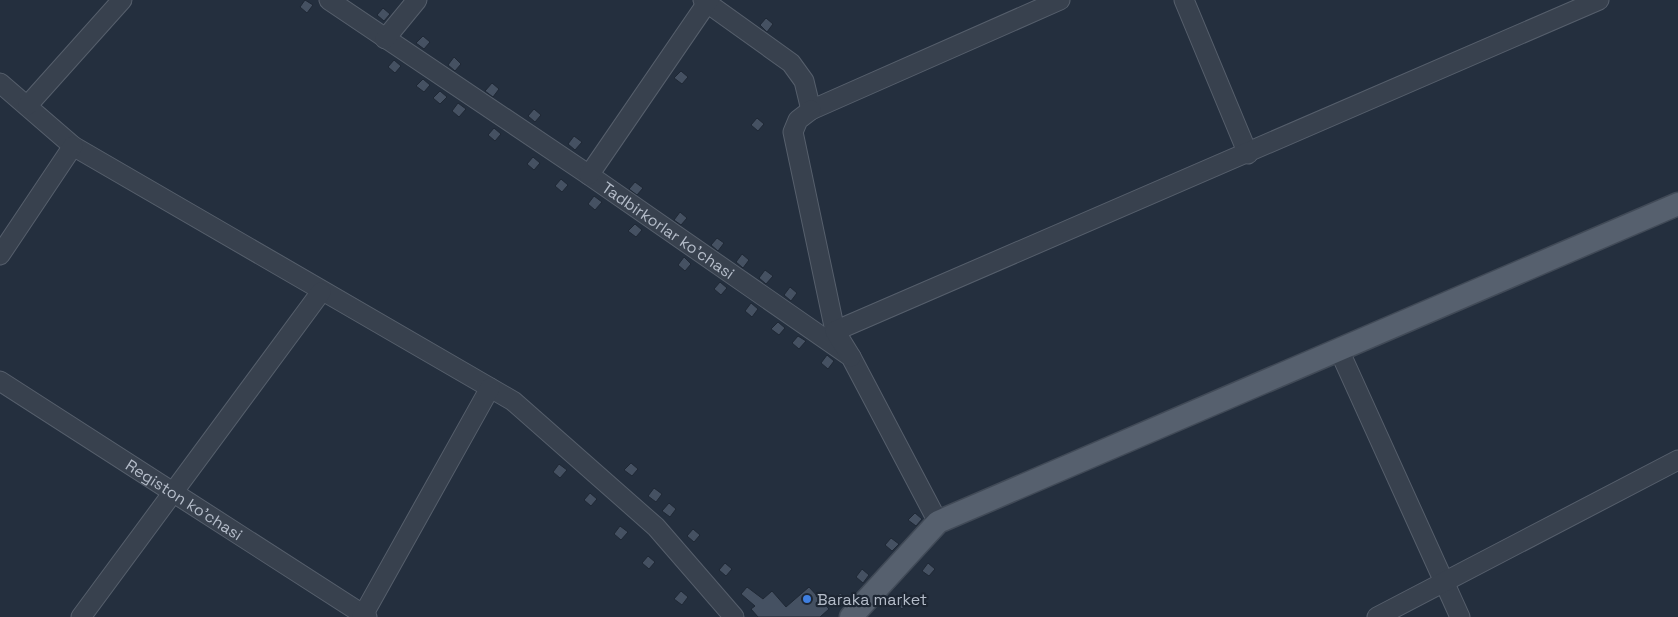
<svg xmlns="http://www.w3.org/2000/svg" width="1678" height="617" font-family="'Space Grotesk',sans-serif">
<rect width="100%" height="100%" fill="#242f3e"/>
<g fill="#455162" stroke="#1f2835">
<polygon points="305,0 313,5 307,13 300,7"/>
<polygon points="383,8 390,14 384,21 377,15"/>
<polygon points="766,18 773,24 767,32 760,25"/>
<polygon points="423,36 430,42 424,49 416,43"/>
<polygon points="454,57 461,64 455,71 448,65"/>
<polygon points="394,60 401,66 395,73 388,67"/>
<polygon points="681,71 688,77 682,84 674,78"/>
<polygon points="423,79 430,85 424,92 416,86"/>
<polygon points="492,83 499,89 493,97 485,91"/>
<polygon points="440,91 447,97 440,104 433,98"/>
<polygon points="458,103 466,109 459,117 452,111"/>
<polygon points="534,109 541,115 535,122 528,116"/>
<polygon points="757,118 764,124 758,131 751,125"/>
<polygon points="494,128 501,134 495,141 488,135"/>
<polygon points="574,136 582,142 575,150 568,144"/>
<polygon points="533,157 540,163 534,170 527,164"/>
<polygon points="561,179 568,185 562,192 555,186"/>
<polygon points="635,182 643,188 637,195 629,189"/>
<polygon points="594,196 602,202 595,210 588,204"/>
<polygon points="680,212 687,218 681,225 674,220"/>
<polygon points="635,224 642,230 636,237 628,231"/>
<polygon points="717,238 724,243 718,251 711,245"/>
<polygon points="742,254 749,260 743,268 736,262"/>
<polygon points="684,257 691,264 685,271 678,265"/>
<polygon points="765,270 773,276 766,284 759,278"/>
<polygon points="720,282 727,288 721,295 714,289"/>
<polygon points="790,287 797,293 791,301 784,295"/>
<polygon points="751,303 758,309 752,317 745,311"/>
<polygon points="778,322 785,328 779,335 771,329"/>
<polygon points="798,336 806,341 799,349 792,343"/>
<polygon points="827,355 834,361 828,369 821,363"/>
<polygon points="631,463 638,469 632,476 624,470"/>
<polygon points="559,464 567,470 560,478 553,472"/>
<polygon points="654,488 662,494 656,502 648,496"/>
<polygon points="590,493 597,499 591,506 584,500"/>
<polygon points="669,503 676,509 670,517 662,511"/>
<polygon points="915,513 922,519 916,526 908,520"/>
<polygon points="620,526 628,532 621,540 614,534"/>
<polygon points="693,529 700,535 694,542 687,536"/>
<polygon points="891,538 899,544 892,551 885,545"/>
<polygon points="648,556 655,562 649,569 642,563"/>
<polygon points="725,563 732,569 726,576 719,570"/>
<polygon points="928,563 935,569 929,576 922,571"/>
<polygon points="862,569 869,575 863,583 856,577"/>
<polygon points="747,587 763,599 772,591 786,607 809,587 829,609 820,617 758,617 751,609 755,606 741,594"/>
<polygon points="681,591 688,597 682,605 674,599"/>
<polygon points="840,593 848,599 841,606 834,601"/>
<polygon points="901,595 908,601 902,609 895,603"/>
</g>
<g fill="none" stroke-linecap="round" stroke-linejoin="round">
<defs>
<g id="minor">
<path id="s1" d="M329,0l260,175 262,182 87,165"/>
<polyline points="703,0 791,63 804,81 811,110 1060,0"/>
<polyline points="1184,0 1248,154"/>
<polyline points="385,39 417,0"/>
<polyline points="0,83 73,146 513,401 656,527 734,617"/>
<polyline points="28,105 122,0"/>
<polyline points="811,110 798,120 793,132 835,331"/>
<polyline points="589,175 709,0"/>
<polyline points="0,255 73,146"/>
<polyline points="1339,350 1460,617"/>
<polyline points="851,357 835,331 1599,0"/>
<path id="s2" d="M0,381l367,236"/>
<polyline points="81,617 321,292"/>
<polyline points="362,617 490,388"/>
<polyline points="1377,617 1678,460"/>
</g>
<polyline id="major" points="851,617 938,522 1678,204"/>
</defs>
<use href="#minor" stroke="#565f6c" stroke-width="21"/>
<use href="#major" stroke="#414a57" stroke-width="25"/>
<use href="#minor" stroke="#38414e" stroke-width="19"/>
<use href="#major" stroke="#56606e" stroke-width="22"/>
</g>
<circle fill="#3f7fe0" stroke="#1d2633" stroke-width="2" cx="807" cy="599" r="5"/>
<g text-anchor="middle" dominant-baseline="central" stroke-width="4.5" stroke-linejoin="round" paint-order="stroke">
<g font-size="16" fill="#b4bcc9" stroke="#1d2633">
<text stroke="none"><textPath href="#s1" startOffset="410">Tadbirkorlar ko'chasi</textPath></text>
<text stroke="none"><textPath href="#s2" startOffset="219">Registon ko'chasi</textPath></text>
</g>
<g font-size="16" fill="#b4bcc9" stroke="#1d2633" text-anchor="start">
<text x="817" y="599">Baraka market</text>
</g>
</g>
</svg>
